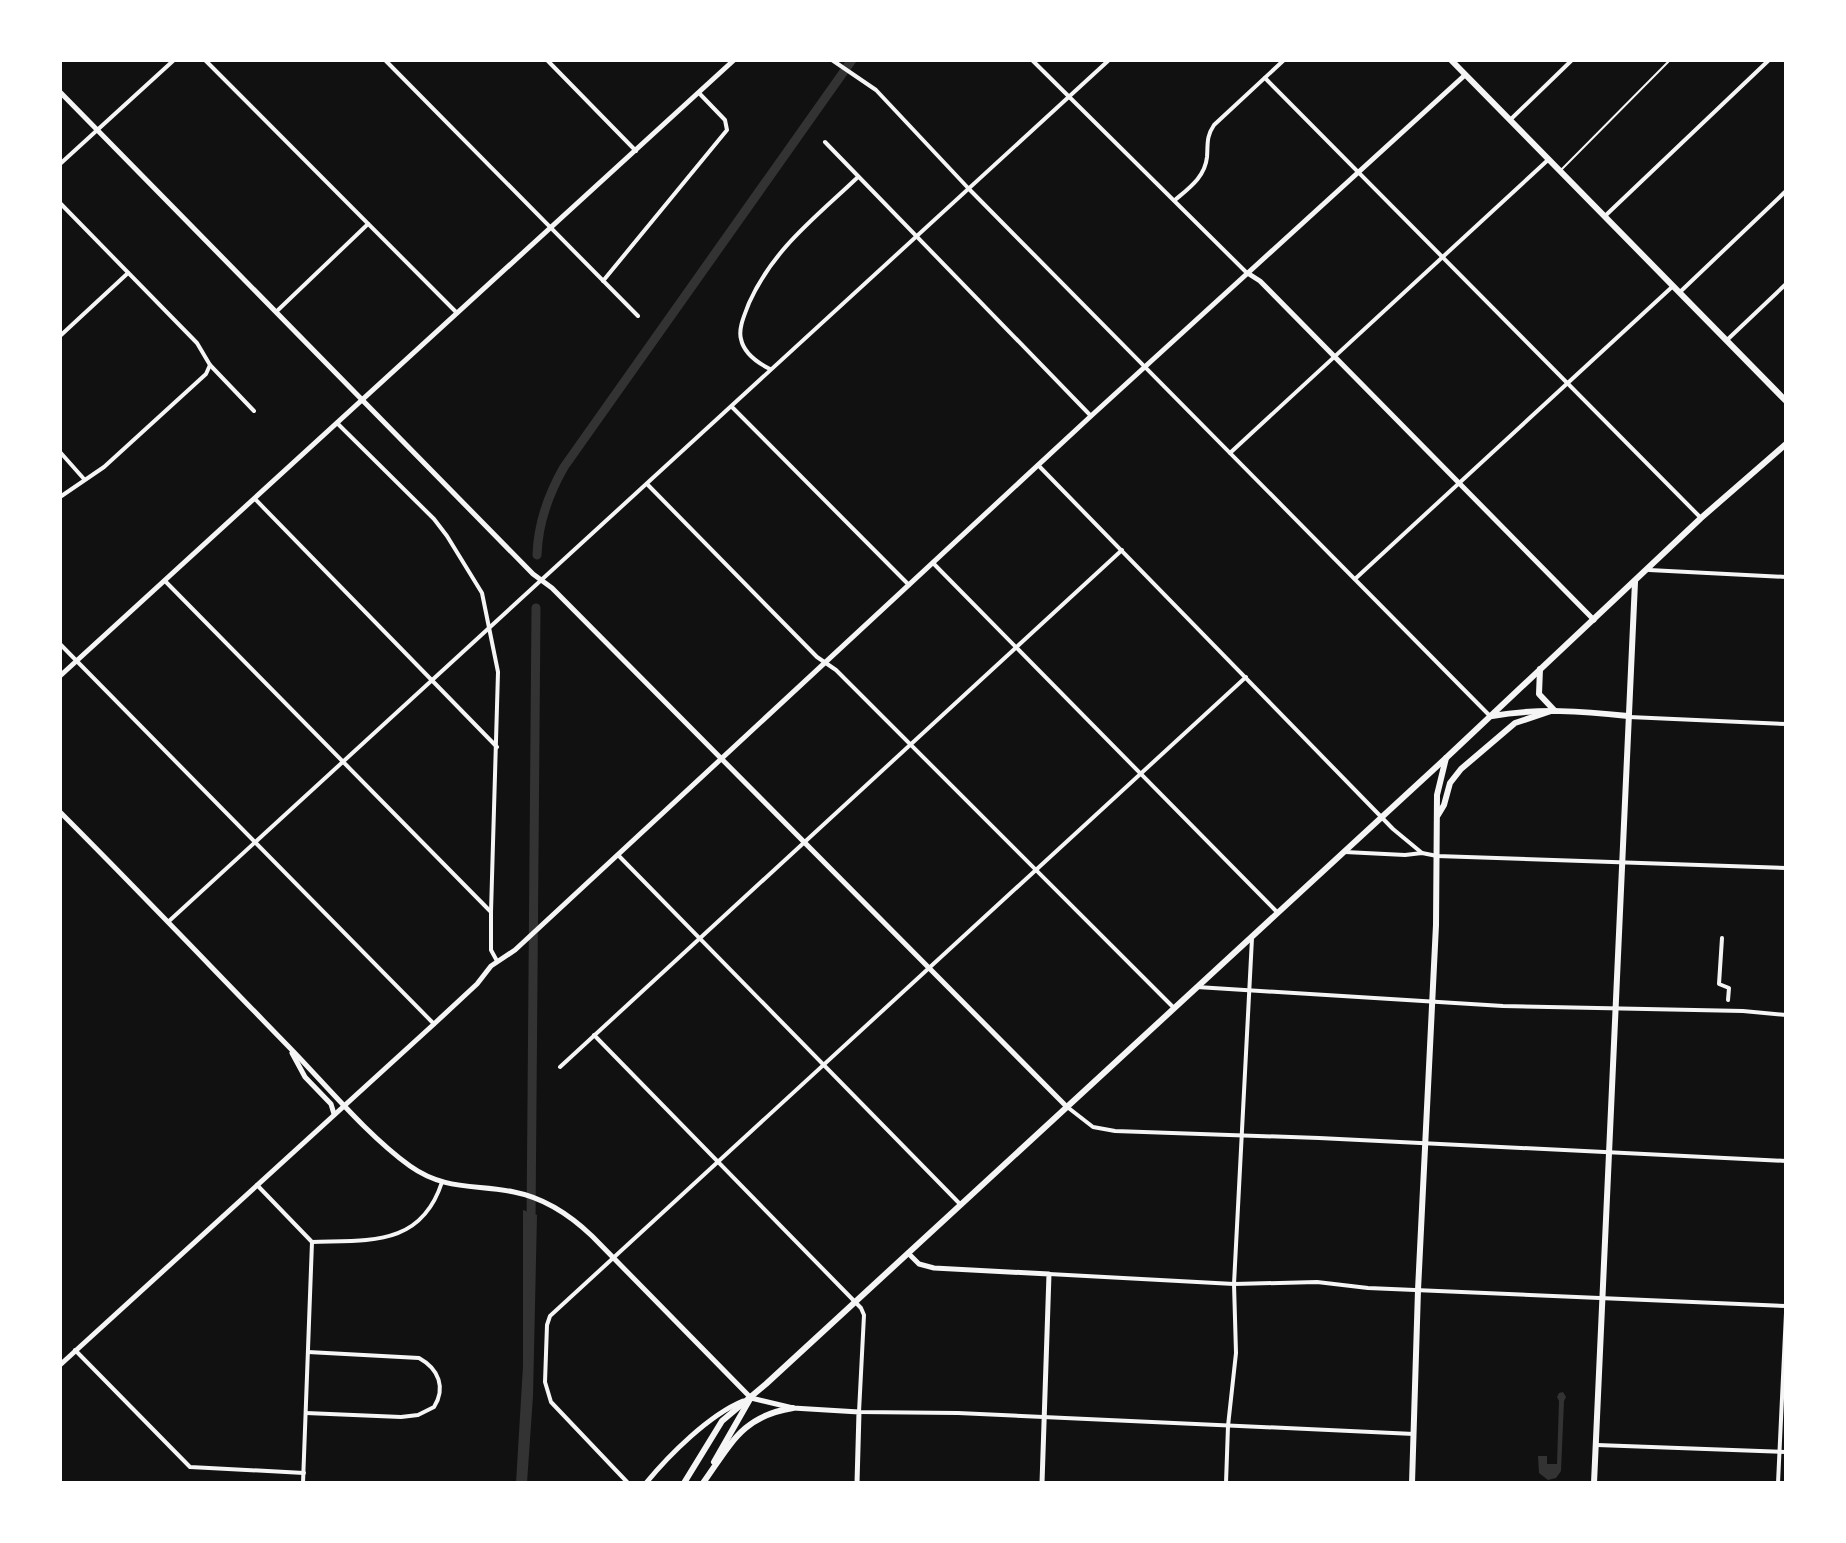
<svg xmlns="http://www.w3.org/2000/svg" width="1846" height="1543" font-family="'IBM Plex Sans',sans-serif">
<rect width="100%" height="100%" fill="#111"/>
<g fill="#333">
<polygon points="523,1210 537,1215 533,1396 527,1483 516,1483 523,1366"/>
<polygon points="1563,1392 1566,1397 1564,1401 1561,1471 1556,1478 1548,1480 1539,1473 1538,1456 1547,1456 1547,1464 1557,1464 1559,1401 1557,1397 1559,1393"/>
</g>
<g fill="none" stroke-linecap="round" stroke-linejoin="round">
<g stroke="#333" stroke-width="9">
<path d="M537,555c1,-32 11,-60 27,-88l288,-407"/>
<polyline points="531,1224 536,608"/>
</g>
<polyline stroke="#f5f5f5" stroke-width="2" points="1561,170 1670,60"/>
<g stroke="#f5f5f5" stroke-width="4">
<polyline points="205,60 457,313"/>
<polyline points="385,60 638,316"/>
<polyline points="547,60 636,151"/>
<polyline points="832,60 876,90 969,189 1490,716"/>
<polyline points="1032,60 1247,273"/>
<polyline points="1265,78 1701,518"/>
<polyline points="1510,120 1572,60"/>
<polyline points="825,142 1091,416"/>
<polyline points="60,164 174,60"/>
<path d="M1175,200c14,-12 30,-23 32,-43 1,-13 -1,-20 7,-32l70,-65"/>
<polyline points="60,203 197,343 210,365 206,374 104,467 60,497"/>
<polyline points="1605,216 1769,60"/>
<polyline points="603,281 727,130 725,120 699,93"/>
<polyline points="1680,292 1786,191"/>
<polyline points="277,311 368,224"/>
<polyline points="60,336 128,273"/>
<polyline points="1727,340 1786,284"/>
<polyline points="210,365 254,411"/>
<path d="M770,369c-12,-6 -26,-15 -29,-30 -3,-11 4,-25 8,-36 24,-54 67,-86 109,-126"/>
<polyline points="732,407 909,585"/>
<polyline points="338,424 434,519 447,536 482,593 498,672 491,912 491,950 497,961"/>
<polyline points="60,452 84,479"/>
<polyline points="1230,453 1549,159"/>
<polyline points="1038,465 1393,829 1422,853"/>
<polyline points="647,484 817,657 836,670 1173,1007"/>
<polyline points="255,499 497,747"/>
<polyline points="933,563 1277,912"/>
<polyline points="1649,570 1786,577"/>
<polyline points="1355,579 1672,287"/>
<polyline points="165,581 491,912"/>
<polyline points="60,644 434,1024"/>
<polyline points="1629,717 1786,724"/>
<polyline points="1345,852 1405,855 1422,853 1437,856 1786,868"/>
<polyline points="618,855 960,1204"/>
<polyline points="168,922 1109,60"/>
<polyline points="1722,938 1719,984 1729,988 1728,1000"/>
<polyline points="1197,987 1503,1006 1743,1011 1786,1015"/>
<polyline points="594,1035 861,1308 864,1315 859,1412 958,1413 1414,1434"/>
<polyline points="560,1067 1122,550"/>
<polyline points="1066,1106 1093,1127 1115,1131 1319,1138 1786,1161"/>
<polyline points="257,1185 312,1242 303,1483"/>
<path d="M312,1242c57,-2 109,5 130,-60"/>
<polyline points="1049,1274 1234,1284 1317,1282 1368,1288 1786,1306"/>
<polyline points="75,1350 190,1467 304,1473"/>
<path d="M306,1413l95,4 17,-2 16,-8c12,-19 5,-38 -15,-49l-111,-6"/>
<polyline points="1597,1445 1786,1452"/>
<polyline points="628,1483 551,1402 545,1382 547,1325 550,1316 1246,677"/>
<polyline points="1226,1483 1228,1426 1236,1353 1234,1284 1252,938"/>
<polyline points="1778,1483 1786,1313"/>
</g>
<g stroke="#f5f5f5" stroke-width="5">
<polyline points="60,92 533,574 552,588 1066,1106"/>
<polyline points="1249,274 1260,281 1594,620"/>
<polyline points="60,676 734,60"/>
<path d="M60,812c77,77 152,156 229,235 37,38 78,88 121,119 35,25 66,18 104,26 31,6 56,23 78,44l159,162 42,10 66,4 -2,71"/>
<polyline points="292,1053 305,1077 331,1104 334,1114"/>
<polyline points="908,1253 919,1264 934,1268 1049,1274 1042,1483"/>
<polyline points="60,1365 434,1024 477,984 491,966 515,950 1091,416 1465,75"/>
<path d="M646,1483c23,-28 63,-68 97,-82"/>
</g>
<g stroke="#f5f5f5" stroke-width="6">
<polyline points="1451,60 1786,401"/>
<path d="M1492,716c46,-8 90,-5 136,0"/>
<polyline points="1438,815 1444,805 1450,783 1461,769 1515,723 1554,710 1539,694 1540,669"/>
<polyline points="714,1462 750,1399"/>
<polyline points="684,1483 722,1421 766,1384 1446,758 1701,518 1786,444"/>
<path d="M703,1483c28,-39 39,-67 90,-75"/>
<polyline points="1412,1483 1418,1290 1436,925 1437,795 1446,758"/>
<polyline points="1594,1483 1635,582"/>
</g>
</g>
<rect width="1846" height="1543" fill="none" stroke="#ffffff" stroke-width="124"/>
</svg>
